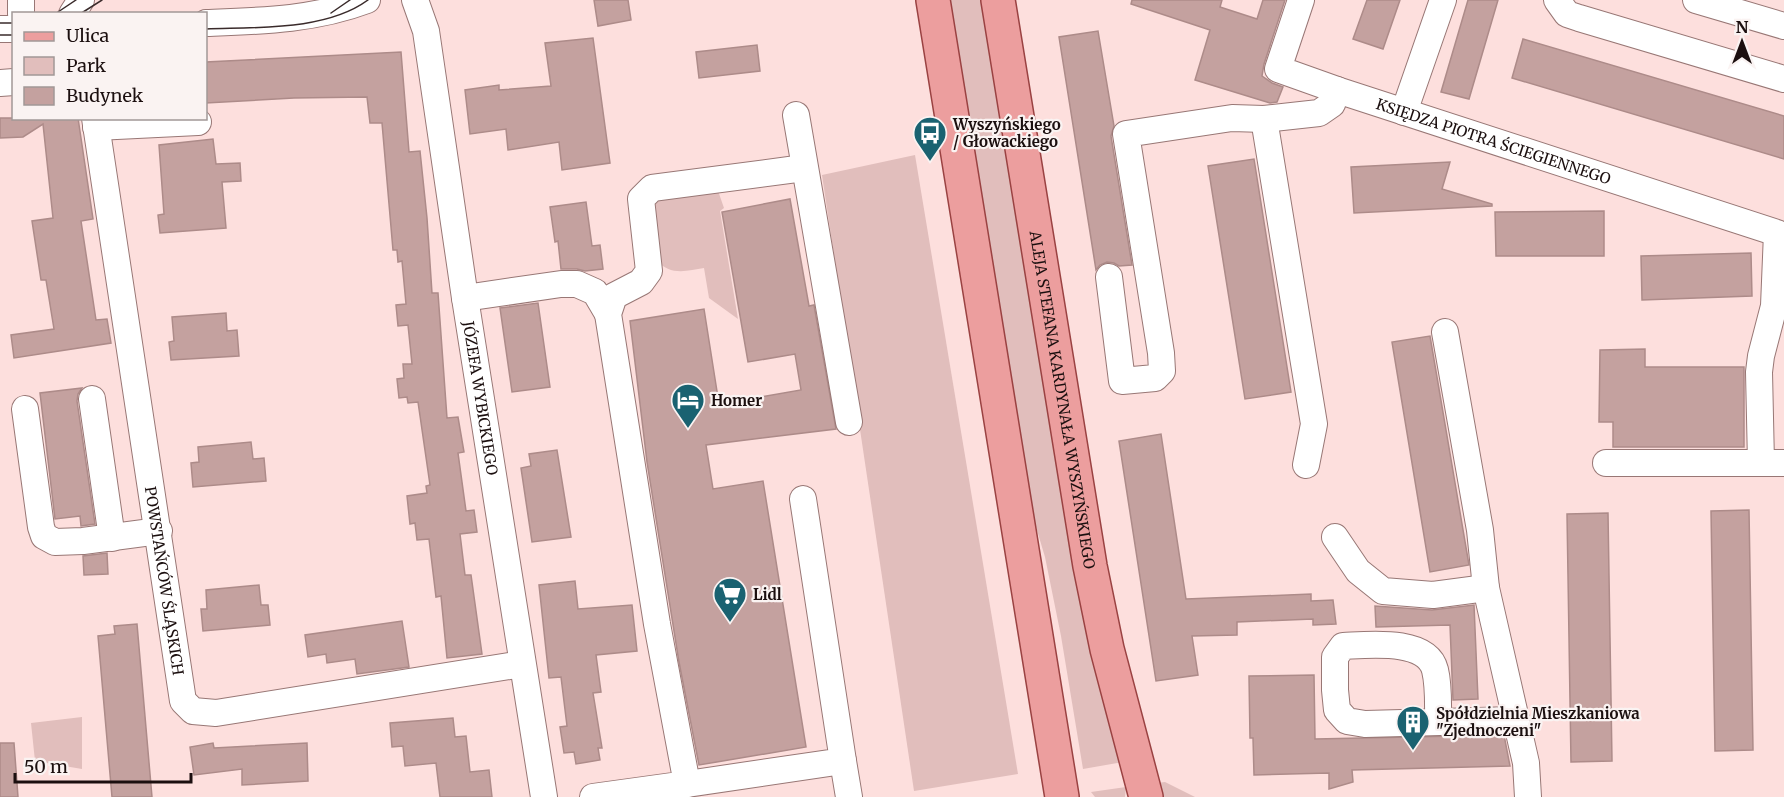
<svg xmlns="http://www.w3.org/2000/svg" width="1784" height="797" font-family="Merriweather,serif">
<rect width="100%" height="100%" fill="#fddfdd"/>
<g fill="#e1bebc">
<polygon points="946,0 984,0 1123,762 1083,769 1061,636 1045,557 1027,497"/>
<polygon points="915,155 1018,774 914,791 822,175"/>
<path d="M716,185l8,23 -4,3 18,108 -29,-21 -5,-30c-17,3 -35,8 -47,-8l-8,-48 8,-17z"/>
<polygon points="82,717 82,769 35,761 31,723"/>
<polygon points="1165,782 1195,797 1164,797 1157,783"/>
<polygon points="1126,787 1125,797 1095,797 1091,792"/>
</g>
<g fill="#c4a19f" stroke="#ad8b89" stroke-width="1.5">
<polygon points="594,0 628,0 631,20 598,26"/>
<polygon points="1132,0 1222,0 1220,7 1257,19 1263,0 1285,0 1264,64 1262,76 1272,83 1283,87 1277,102 1270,103 1195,80 1210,30 1131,4"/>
<polygon points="1367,0 1400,0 1383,49 1353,39"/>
<polygon points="1468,0 1498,0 1469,99 1441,92"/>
<polygon points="1098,31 1114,126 1111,136 1132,265 1119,266 1114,263 1107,262 1100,265 1096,270 1059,37"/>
<polygon points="593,38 610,163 562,170 559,142 508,150 506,129 470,134 465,90 499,85 499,90 551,86 545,43"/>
<polygon points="1523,39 1784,116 1784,159 1512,78"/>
<polygon points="757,45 760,71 699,78 696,52"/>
<polygon points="401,52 409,152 420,151 427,218 432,293 438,293 447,418 458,417 464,452 458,453 466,511 474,510 477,532 460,534 465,575 471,575 482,654 447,658 441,596 436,597 429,539 417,540 415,523 410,524 407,496 427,493 426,486 430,485 418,402 408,403 407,397 399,398 397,379 404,378 403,364 412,364 408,325 398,326 396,305 406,304 402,261 398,262 397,250 393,250 382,123 370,123 367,97 294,98 206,103 206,62"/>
<polygon points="0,118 78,118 93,219 81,221 96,320 107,319 111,343 14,358 11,335 54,329 46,280 41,280 32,221 53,218 43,124 23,137 0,138"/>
<polygon points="213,139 216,164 240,163 241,181 222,182 226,228 160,233 158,215 164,214 159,145"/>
<polygon points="1254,159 1291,392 1245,399 1208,166"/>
<polygon points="1450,162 1442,189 1492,204 1492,206 1354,213 1351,167"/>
<polygon points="790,199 809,306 814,305 836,429 706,445 713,489 763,481 806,747 699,765 679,662 647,462 630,321 704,309 719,404 801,390 795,354 748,362 722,212"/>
<polygon points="586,202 592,246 600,245 603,269 585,271 577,269 561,269 558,241 555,242 550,207"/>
<polygon points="1604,211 1604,256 1496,256 1495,212"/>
<polygon points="1751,253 1752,296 1642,300 1641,256"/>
<polygon points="538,303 550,387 512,392 500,308"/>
<polygon points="226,313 227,331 237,330 239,356 171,360 169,342 174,341 172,317"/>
<polygon points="1430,336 1469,565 1430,572 1392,342"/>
<polygon points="1645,349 1645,367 1744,367 1744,447 1613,447 1613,422 1599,422 1600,350"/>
<polygon points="82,388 78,394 77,401 95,524 81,526 80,516 55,519 40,393"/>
<polygon points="1161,434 1186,599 1311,594 1311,601 1333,600 1336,624 1313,625 1313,619 1237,622 1237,635 1192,636 1198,675 1156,681 1119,441"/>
<polygon points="251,442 253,459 264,458 266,481 193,487 191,463 199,462 198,447"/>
<polygon points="557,450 571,537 532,542 521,468 531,466 529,454"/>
<polygon points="1749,510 1753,750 1715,751 1711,511"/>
<polygon points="1608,513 1612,761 1571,762 1567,514"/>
<polygon points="107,553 108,574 84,575 83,556"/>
<polygon points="575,581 578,609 632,605 637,651 596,655 601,692 593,693 602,748 598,748 600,760 576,764 574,752 564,753 560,727 567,726 561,677 549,678 539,585"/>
<polygon points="259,585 261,605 268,605 270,625 203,631 201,609 207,609 206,590"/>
<polygon points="1474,605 1478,699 1453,700 1450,625 1376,627 1375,606 1432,610"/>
<polygon points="402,621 409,667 357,674 355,659 327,663 326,654 308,657 305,635"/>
<polygon points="137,624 152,797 112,797 98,636 115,634 114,626"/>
<polygon points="1314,675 1315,739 1504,735 1510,766 1352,770 1353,782 1329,789 1329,773 1254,775 1253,738 1250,738 1249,676"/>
<polygon points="453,718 455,737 466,736 470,772 489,770 492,797 440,797 436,763 405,766 403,746 392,747 390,723"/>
<polygon points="0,743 14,743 18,797 0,797"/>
<polygon points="213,743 214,748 307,743 308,781 242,785 242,769 194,775 190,747"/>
</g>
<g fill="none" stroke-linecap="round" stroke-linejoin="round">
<defs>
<g id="minor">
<polyline points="21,0 21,14"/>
<path id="s1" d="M415,0l11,31 39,267 79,499"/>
<path id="s2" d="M1301,0l-23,69 59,21 440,143 -3,73 -13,50 -2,16 2,91"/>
<polyline points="1557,0 1567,14 1579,18 1784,79"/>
<polyline points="1696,0 1784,26"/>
<polyline points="72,14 81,0"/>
<path d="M206,23c55,-2 108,-3 161,-23"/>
<polyline points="0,29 14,29"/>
<polyline points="0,83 14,82"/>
<polyline points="1404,112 1443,0"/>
<polyline points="796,115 849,422"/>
<path id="s3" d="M95,118l88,583 10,10 23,2 306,-49"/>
<polyline points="1264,119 1314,424 1306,465"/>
<polyline points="96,127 198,122"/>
<polyline points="1109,277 1122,381 1155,378 1162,371 1161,353 1126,134 1232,118 1264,119 1319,113 1332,104 1337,90"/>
<polyline points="465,298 561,284 577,284 595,292 608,314"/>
<polyline points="1445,332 1480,530 1486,588 1526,763 1528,797"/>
<polyline points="92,399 112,538"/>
<polyline points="25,409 41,527 44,536 55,542 83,541 159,531"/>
<polyline points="1606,463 1784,463"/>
<polyline points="1335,537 1358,571 1383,591 1433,595 1486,588"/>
<path d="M1438,721c0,-16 1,-35 -3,-51 -8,-32 -67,-25 -92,-24l-8,11v33l2,20 10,11 18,3 150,-4"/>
<polyline points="843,761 849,797"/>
<polyline points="687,784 843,761 803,499"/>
<polyline points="593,797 687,784 657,624 608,314 614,296 641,282 649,271 641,199 652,188 804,168"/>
</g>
<g id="major">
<polyline points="933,0 1062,797"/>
<path id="s4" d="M998,0l92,566 17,83 39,148"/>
</g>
</defs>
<use href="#minor" stroke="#987775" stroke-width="28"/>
<use href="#major" stroke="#9a4242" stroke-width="36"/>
<use href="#minor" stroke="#fff" stroke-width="26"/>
<use href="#major" stroke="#ec9e9e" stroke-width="33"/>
<g stroke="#3a2b2b" stroke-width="1.5">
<polyline points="331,13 350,0"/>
<polyline points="55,14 76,0"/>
<polyline points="80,14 102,0"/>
<polyline points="0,23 14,23"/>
<path d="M206,29c50,-2 120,2 162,-29"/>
<polyline points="0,35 14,35"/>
</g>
</g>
<defs>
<symbol id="bus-pin" viewBox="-11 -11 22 30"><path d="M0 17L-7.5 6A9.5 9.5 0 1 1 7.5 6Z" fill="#1a6271" stroke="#faf3f2"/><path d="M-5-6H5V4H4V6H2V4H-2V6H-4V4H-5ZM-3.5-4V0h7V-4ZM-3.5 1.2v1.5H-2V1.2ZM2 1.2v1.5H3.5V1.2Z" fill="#fff"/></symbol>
<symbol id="hotel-pin" viewBox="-11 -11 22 30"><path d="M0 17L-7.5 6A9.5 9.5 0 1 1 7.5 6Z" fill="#1a6271" stroke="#faf3f2"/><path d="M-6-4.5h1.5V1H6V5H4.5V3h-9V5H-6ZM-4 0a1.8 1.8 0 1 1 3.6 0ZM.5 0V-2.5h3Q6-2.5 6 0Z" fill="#fff"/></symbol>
<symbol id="supermarket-pin" viewBox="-11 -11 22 30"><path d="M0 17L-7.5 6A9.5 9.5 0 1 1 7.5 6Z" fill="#1a6271" stroke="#faf3f2"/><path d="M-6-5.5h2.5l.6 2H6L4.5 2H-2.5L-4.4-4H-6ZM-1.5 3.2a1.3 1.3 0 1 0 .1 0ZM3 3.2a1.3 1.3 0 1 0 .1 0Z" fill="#fff"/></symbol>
<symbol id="building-pin" viewBox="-11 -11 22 30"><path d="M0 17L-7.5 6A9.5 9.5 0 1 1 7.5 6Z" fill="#1a6271" stroke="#faf3f2"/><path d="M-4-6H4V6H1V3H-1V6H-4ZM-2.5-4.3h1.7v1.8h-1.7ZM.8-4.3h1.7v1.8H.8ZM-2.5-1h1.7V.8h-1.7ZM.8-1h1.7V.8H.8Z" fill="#fff"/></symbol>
</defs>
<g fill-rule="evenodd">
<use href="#bus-pin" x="911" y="114" width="38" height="52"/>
<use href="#hotel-pin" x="669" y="381" width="38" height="52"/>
<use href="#supermarket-pin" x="711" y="575" width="38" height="52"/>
<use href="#building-pin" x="1394" y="703" width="38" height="52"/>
</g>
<g text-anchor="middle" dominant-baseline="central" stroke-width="4.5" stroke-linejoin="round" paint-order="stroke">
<g font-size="15" font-weight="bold" fill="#1b0f0f" stroke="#faf3f2" text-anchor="start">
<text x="953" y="124">Wyszyńskiego<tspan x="953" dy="17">/ Głowackiego</tspan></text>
<text x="711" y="400">Homer</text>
<text x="753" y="594">Lidl</text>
<text x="1436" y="713">Spółdzielnia Mieszkaniowa<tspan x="1436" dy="17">"Zjednoczeni"</tspan></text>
</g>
<g font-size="15" fill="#1b0f0f" stroke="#faf3f2">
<text stroke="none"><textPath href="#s2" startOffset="300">KSIĘDZA PIOTRA ŚCIEGIENNEGO</textPath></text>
<text stroke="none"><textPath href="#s1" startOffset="404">JÓZEFA WYBICKIEGO</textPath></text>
<text stroke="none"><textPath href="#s4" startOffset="405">ALEJA STEFANA KARDYNAŁA WYSZYŃSKIEGO</textPath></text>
<text stroke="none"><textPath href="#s3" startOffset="468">POWSTAŃCÓW ŚLĄSKICH</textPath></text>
</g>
</g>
<rect x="12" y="12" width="195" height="108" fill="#faf3f2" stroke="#a19897" stroke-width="1.5"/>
<rect x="24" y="32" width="30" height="9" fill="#ec9e9e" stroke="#a19897" stroke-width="1.5"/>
<text x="66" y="42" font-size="18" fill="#1b0f0f">Ulica</text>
<rect x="24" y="57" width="30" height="18" fill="#e1bebc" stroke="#a19897" stroke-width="1.5"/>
<text x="66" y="72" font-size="18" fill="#1b0f0f">Park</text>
<rect x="24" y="87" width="30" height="18" fill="#c4a19f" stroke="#a19897" stroke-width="1.5"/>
<text x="66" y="102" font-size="18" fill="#1b0f0f">Budynek</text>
<g transform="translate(1742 42)" stroke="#faf3f2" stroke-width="4.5" paint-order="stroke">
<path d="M0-4.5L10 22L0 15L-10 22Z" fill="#1b0f0f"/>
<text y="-9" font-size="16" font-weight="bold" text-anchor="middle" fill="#1b0f0f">N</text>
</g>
<path d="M15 773v9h176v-9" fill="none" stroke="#1b0f0f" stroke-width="3"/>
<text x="24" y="773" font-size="18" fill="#1b0f0f" stroke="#faf3f2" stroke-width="4.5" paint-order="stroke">50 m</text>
</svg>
